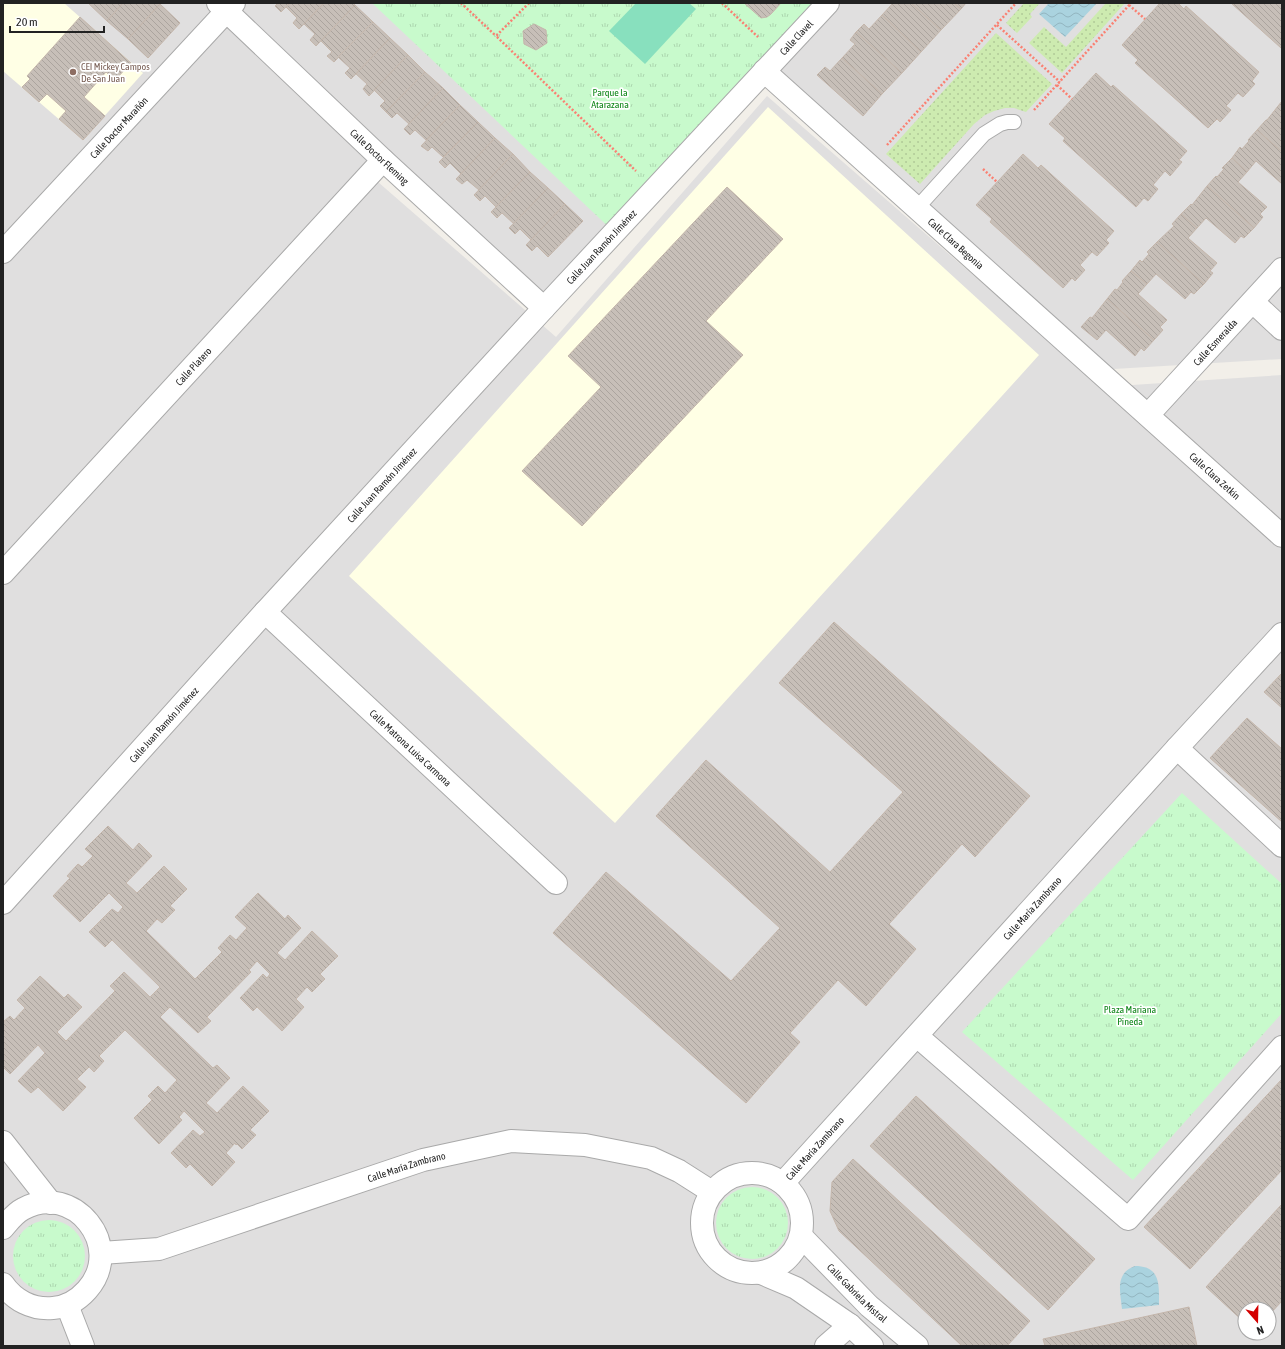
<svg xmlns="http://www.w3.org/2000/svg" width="1285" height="1349" font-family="'Asap Condensed',sans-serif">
<defs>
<pattern id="grass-dots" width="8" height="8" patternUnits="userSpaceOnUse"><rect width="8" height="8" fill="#cdebb0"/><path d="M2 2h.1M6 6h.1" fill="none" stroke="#b0c997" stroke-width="1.8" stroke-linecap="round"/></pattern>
<pattern id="park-tufts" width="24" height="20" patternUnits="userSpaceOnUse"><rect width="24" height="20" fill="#c8facc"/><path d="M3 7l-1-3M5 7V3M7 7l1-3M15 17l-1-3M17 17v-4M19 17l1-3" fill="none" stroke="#acd6af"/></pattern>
<pattern id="water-waves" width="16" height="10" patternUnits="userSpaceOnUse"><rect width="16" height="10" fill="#aad3df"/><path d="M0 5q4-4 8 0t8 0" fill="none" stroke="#92b5bf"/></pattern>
<pattern id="building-back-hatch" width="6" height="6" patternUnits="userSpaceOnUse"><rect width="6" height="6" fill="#c7bfb8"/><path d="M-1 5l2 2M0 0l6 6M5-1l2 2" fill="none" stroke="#aba49e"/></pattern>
</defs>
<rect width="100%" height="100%" fill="#f2efe9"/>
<g fill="#e0dfdf" fill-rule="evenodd">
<polygon points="3,3 1282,3 1282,359 1097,370 764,71 544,308 383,160 3,573"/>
<path d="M767,96l335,291 180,-12v971h-1279v-759l375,-405 178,155zM1245,1309h24v24h-24z"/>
</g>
<g fill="#ffffe5">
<polygon points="3,3 64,3 143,73 83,140 3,71"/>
<polygon points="768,107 1039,355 615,823 349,576"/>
</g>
<g fill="url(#grass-dots)">
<polygon points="1024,3 1040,3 1030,14 1032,17 1017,33 1006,23"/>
<polygon points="1106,3 1125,3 1062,73 1029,43 1044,27 1066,47"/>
<polygon points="996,33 1052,84 1026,112 1014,108 1005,108 994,111 985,115 974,124 920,184 886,154"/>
</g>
<g fill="url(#park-tufts)">
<polygon points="372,3 828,3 615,233"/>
<polygon points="1182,793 1282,884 1282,1013 1133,1180 962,1032"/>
<circle cx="752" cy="1223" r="36"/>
<circle cx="49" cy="1256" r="36"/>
</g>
<polygon fill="#88e0be" points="636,3 689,3 696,9 645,64 609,31"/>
<g fill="url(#water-waves)">
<polygon points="1049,3 1097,3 1065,37 1039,14"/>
<path d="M1135,1266c26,0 24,19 24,39l-37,4c-2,-18 -7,-36 13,-43z"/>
</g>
<g fill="url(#building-back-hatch)" stroke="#c4b6ab">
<polygon points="88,3 123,3 107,21"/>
<polygon points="123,3 158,3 160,4 128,39 107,21"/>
<polygon points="278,3 290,3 281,12 275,6"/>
<polygon points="290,3 324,3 299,29 293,23 297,18 286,7"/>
<polygon points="324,3 353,3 355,5 316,46 310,40 315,34 304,24"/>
<polygon points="744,3 781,3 771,14 767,17 761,18"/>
<polygon points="893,3 911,3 941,30 921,52 882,15"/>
<polygon points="911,3 954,3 961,9 941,30"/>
<polygon points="954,3 966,3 961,9"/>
<polygon points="1160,3 1178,3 1184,9 1186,6 1259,72 1252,81 1255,84 1243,97 1238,93 1226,106 1231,110 1220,122 1217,119 1208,128 1135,63 1138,60 1122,45"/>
<polygon points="1231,3 1282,3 1282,47 1281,48"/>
<polygon points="160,4 180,23 148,58 128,39"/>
<polygon points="355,5 373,22 334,62 327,56 332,52 321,41"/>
<polygon points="882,15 921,52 902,73 856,32 864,24 869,29"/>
<polygon points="80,17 131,63 115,80 106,72 84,97 105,116 83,140 59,119 66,111 47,94 39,102 22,87 30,79 27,76"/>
<polygon points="373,22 390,38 351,79 345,73 350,68 338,57"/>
<polygon points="534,24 546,30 547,43 536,50 524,44 523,31"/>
<polygon points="856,32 902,73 882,94 842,58 855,44 850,40"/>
<polygon points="390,38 408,55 369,96 363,89 367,84 356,74"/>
<polygon points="408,55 425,72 386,112 380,106 385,101 374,90"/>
<polygon points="842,58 882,94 863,116 817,75 825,67 830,71"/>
<polygon points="425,72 443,88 409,124 397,113 392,118 386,112"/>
<polygon points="1096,73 1111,87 1113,85 1187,151 1179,160 1182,162 1170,176 1165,171 1153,185 1158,189 1148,201 1144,198 1136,207 1063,141 1065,138 1049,124"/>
<polygon points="443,88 460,105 426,140 415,130 410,135 404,129"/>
<polygon points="1282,101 1282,152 1257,130 1266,120 1267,120"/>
<polygon points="460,105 478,122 443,157 432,147 428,151 421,146"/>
<polygon points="478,122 495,138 461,174 450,163 445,168 439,162"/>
<polygon points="1257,130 1282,152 1282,184 1256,161 1247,172 1232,158 1240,147 1242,149 1249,141 1248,140"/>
<polygon points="495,138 513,154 479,190 467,180 462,184 456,179"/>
<polygon points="513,154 530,172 496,207 485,196 480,201 474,195"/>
<polygon points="1023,154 1038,168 1041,165 1114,231 1106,240 1109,243 1097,256 1092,252 1080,265 1085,270 1075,281 1072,278 1063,288 990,222 992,219 976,205"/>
<polygon points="1232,158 1247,172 1238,182 1267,207 1260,214 1263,217 1254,228 1207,186 1216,176 1217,177 1224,169 1222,168"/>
<polygon points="530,172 548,188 514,224 502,213 497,218 491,212"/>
<polygon points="1207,186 1254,228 1244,238 1241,236 1235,243 1206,218 1197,228 1181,214 1191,204 1192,205"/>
<polygon points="727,187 783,239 706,321 743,355 582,526 522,471 601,387 568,356"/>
<polygon points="548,188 565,204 531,240 520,229 515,234 509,228"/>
<polygon points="565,204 583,221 548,257 537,246 532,251 526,245"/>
<polygon points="1181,214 1197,228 1188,238 1217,263 1210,271 1213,273 1204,284 1157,242 1174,226 1172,224"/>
<polygon points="1157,242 1204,284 1194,294 1191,292 1185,299 1156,274 1147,284 1131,271 1140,260 1142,262 1149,254 1147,252"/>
<polygon points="1131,271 1147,284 1138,294 1167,320 1160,327 1163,330 1154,340 1107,299 1115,289 1117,290 1123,282 1122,281"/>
<polygon points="1107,299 1154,340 1144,351 1141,348 1135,356 1106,330 1097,340 1081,327 1090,317 1092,318"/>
<polygon points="834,622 1030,796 975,857 962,844 889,924 916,949 866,1006 838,980 790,1033 800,1042 746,1103 553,933 606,872 731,981 780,928 656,816 706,760 830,872 903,792 779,683"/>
<polygon points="1282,673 1282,708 1264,692"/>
<polygon points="1247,718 1282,749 1282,822 1210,758"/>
<polygon points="108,826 133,850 139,843 152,856 126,883 137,893 164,866 187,889 170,906 175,910 162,923 157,919 146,931 195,979 222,952 218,948 230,935 236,940 247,928 235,917 258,893 285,919 288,915 301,928 277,953 285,960 312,931 338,956 320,974 325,979 312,992 307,987 296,999 304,1007 282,1031 257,1007 253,1011 240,998 263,974 267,978 270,974 257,961 249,970 251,972 207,1017 211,1021 198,1033 170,1007 160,1017 213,1068 217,1065 230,1078 206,1103 217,1113 243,1086 269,1111 250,1130 256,1135 242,1149 237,1144 236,1145 235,1143 226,1153 235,1162 212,1186 190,1164 186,1168 171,1153 193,1130 200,1136 205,1132 184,1111 179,1117 182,1120 159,1144 134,1118 152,1100 148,1096 158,1086 165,1093 177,1080 125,1030 99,1056 104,1061 94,1072 89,1067 77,1079 86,1087 63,1111 38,1087 31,1093 18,1081 45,1053 38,1045 10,1074 3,1067 3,1022 10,1016 14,1020 25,1008 17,1000 40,976 64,998 68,994 82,1007 57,1032 66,1041 115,991 110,986 124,972 150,997 160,987 112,940 105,947 89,932 112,909 118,913 123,907 109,893 80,922 53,896 70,878 67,876 78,864 82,867 93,856 85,849"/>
<polygon points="1282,1079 1282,1170 1190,1269 1144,1227"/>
<polygon points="916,1096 1095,1259 1048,1310 870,1146"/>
<polygon points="853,1159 1030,1321 1007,1346 962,1346 839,1231 830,1211 832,1182"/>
<polygon points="1282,1204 1282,1301 1269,1315 1269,1309 1245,1309 1245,1323 1206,1287"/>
<polygon points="1189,1307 1197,1346 1045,1346 1043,1339"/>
</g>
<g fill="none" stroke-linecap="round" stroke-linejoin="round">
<defs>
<polyline id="lane" points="917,208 984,134 1000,124 1007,122 1014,122"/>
<g id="street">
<path id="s1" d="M218,3l165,157 161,148"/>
<path id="s2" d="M764,71l518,465"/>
<path id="s3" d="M3,252l231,-249"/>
<polyline points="1253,302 1282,329"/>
<path id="s4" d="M1148,415l134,-146"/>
<path id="s5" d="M3,573l380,-413"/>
<path id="s6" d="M265,612l291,271"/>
<polyline points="1177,748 1282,846"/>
<path id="s7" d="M3,903l262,-291 279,-304 284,-305"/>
<polyline points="917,1036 1128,1219 1282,1047"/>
<polyline points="3,1142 51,1203"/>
<circle cx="752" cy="1223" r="50"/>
<path id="s8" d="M783,1183l394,-435 105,-114"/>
<path d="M3,1228c6,-7 12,-15 20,-19 50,-28 103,37 64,81 -9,10 -21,17 -34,18 -21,2 -39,-8 -50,-24"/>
<path id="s9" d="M801,1236l68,70 48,40"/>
<path id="s10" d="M101,1253l58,-4 264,-89 88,-19 74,4 66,13 28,13 33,21"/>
<polyline points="761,1273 796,1288 850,1325 872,1346"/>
<polyline points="67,1305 83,1346"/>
<polyline points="826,1346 850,1325"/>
</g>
</defs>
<use href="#lane" stroke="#a9a9a9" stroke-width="16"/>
<use href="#street" stroke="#a9a9a9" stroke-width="24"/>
<g stroke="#fa8072" stroke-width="2.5" stroke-dasharray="2 2" stroke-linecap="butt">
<polyline points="461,3 496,36"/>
<polyline points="529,3 496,36 636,171"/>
<polyline points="722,3 758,37"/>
<polyline points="1129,5 1145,19"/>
<polyline points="997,25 1060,82"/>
<polyline points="1057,85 1072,99"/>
<polyline points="1034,110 1131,3"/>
<polyline points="887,145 1016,3"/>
<polyline points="983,169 997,182"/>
</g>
<use href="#lane" stroke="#fff" stroke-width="14"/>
<use href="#street" stroke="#fff" stroke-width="22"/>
</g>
<circle fill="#8d6e63" stroke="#fff" stroke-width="1.5" cx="73" cy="72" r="4"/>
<g text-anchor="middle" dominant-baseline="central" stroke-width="3.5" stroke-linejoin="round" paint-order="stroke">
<g font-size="10" fill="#222" stroke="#fff">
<text stroke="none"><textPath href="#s7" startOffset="1174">Calle Clavel</textPath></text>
<text stroke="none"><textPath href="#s3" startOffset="170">Calle Doctor Marañón</textPath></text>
<text stroke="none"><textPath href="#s1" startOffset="223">Calle Doctor Fleming</textPath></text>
<text stroke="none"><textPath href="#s2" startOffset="258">Calle Clara Begonia</textPath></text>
<text stroke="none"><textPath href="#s7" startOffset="888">Calle Juan Ramón Jiménez</textPath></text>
<text stroke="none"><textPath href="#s4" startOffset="99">Calle Esmeralda</textPath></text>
<text stroke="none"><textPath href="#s5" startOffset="281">Calle Platero</textPath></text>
<text stroke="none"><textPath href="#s2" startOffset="606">Calle Clara Zetkin</textPath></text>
<text stroke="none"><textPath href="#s7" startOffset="564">Calle Juan Ramón Jiménez</textPath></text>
<text stroke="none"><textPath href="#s7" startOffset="240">Calle Juan Ramón Jiménez</textPath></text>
<text stroke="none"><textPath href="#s6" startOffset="199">Calle Matrona Luisa Carmona</textPath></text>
<text stroke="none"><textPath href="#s8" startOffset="371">Calle María Zambrano</textPath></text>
<text stroke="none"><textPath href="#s8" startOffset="47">Calle María Zambrano</textPath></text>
<text stroke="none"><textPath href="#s10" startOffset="319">Calle María Zambrano</textPath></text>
<text stroke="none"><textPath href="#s9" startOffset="80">Calle Gabriela Mistral</textPath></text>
</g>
<g font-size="10" fill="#785e54" stroke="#fff" text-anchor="start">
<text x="81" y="66">CEI Mickey Campos<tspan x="81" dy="12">De San Juan</tspan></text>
</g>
<g font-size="10" fill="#0c8416" stroke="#fff">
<text x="610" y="92">Parque la<tspan x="610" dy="12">Atarazana</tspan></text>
<text x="1130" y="1009">Plaza Mariana<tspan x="1130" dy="12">Pineda</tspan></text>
</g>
</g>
<rect width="1285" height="1349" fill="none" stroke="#222222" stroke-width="8"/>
<g transform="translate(1257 1321) rotate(160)"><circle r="19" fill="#ffffff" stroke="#a7a7a7"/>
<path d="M0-3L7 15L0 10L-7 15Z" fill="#d40000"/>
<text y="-6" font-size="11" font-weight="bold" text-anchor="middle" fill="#222222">N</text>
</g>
<path d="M10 26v6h94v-6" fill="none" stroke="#222222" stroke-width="2"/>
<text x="16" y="26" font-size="12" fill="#222222" stroke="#ffffff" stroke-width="3" paint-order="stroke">20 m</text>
</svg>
